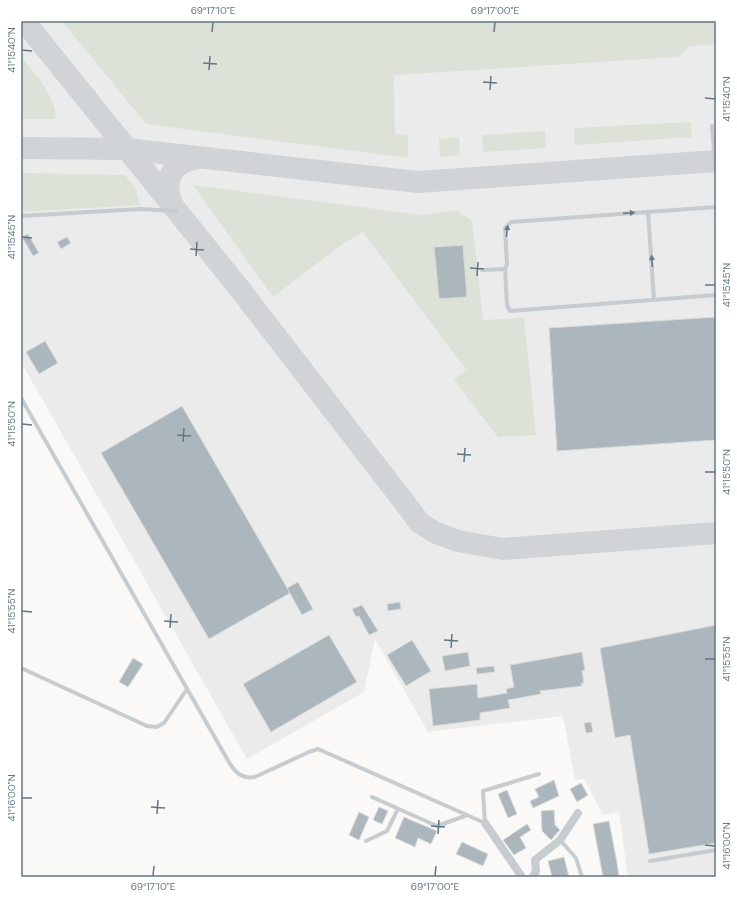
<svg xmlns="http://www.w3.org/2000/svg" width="737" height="898" font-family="'DM Sans',sans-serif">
<rect width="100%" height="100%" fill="#faf9f7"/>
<polygon fill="#eaebea" points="21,21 716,21 716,877 628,877 619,812 603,815 584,779 575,780 563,716 428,732 375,639 364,692 247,759 21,362"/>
<g fill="#dce2d7">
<polygon points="62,21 716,21 716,45 690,46 678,57 394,75 395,134 408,135 408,158 146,124"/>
<path d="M21,57c16,19 33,37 35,62h-35z"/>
<polygon points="691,122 692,137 575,145 574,128"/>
<polygon points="545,131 546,148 483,152 482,135"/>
<polygon points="459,137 460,155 440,157 439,139"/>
<polygon points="21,173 125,175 136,189 140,205 21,212"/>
<polygon points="193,185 421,215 456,210 472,221 483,320 524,318 536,435 498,437 454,380 466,370 363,232 344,243 273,297"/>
</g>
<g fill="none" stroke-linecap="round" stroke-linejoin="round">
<g stroke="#d0d4d6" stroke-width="22">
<polyline points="24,21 239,288 401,498 420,523 436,533 458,541 503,549 716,533"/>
<polyline points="21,148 126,149 418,182 716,161"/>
<path d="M173,206c-11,-24 -2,-45 25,-48"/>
</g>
</g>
<g fill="#acb7bd" stroke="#dbdbd9">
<polygon points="28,234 39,253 33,256 22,237"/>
<polygon points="67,237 71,243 61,249 57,242"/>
<polygon points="463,245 467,297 439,299 434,247"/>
<polygon points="716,317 716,440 557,451 549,328"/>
<polygon points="45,341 58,363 39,374 26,352"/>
<polygon points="182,406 290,593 209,639 101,453"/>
<polygon points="298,582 313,609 302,615 287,588"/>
<polygon points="400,602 401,609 388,611 387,604"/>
<polygon points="362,605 378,631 369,635 359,616 356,617 352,609"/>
<polygon points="716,625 716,843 649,854 630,735 615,738 600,648"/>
<polygon points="329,635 357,682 271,732 243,684"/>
<polygon points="412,640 431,671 406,686 387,655"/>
<polygon points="468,652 470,666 445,671 442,656"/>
<polygon points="582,652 585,670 582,671 584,683 581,683 582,686 540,691 541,694 508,700 510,708 480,713 480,720 433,726 429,689 477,684 478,698 507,693 506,689 514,687 510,665"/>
<polygon points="133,658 143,664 128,687 119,682"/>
<polygon points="494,666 495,672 477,674 476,668"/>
<polygon points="591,722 593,732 586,733 584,723"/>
<polygon points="554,780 559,796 533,808 530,801 539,797 535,789"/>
<polygon points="581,783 588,795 577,802 570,789"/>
<polygon points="507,790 517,814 508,818 498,794"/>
<polygon points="379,807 388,811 382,824 373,820"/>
<polygon points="554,810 555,825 560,830 551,840 542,831 541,811"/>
<polygon points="359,812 369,817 359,840 349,835"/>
<polygon points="404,817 437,831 431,844 418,838 415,847 395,838"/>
<polygon points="609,821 617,863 619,877 603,877 593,824"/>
<polygon points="527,824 531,830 520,837 526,848 514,855 503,840"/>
<polygon points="462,842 488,854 483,866 456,854"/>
<polygon points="564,857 569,877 552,877 548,861"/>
</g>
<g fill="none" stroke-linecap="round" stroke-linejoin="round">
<g stroke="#c6cccf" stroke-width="4">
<polyline points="712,126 716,173"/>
<polyline points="648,212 654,300"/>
<polyline points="21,216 140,209 177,211"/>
<polyline points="505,269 507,264 505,228 511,222 716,207"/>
<polyline points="482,270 505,269 507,305 510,311 716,295"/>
<path d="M21,398l209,366c7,10 13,15 25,13l54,-25 9,-3 167,74 -2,-32 56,-17"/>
<polyline points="21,668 147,726 157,727 164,723 187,689"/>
<polyline points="372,797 437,826 465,816"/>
<polyline points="560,840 576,858 582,877"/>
<polyline points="366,841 387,831 398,809"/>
<polyline points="650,861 716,850"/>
</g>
<g stroke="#c6cccf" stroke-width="8">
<polyline points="485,823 522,877"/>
<polyline points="533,877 536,871 535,860 560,840 578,813"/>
</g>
</g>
<defs><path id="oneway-solid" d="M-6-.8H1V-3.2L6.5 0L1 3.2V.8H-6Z"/></defs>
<g fill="#667b89">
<use href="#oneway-solid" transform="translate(629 213) rotate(-4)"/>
<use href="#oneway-solid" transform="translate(507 231) rotate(-84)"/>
<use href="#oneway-solid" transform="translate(652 261) rotate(-94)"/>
</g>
<path fill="none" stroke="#617785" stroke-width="1.5" d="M212,32l1,-10M494,32l1,-10M22,50l10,1M203,63l14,1M209,70l1,-14M483,82l14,1M490,90l1,-14M705,98l10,1M22,237l10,1M190,249l14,1M196,256l1,-14M470,268l14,1M477,276l1,-14M705,285h10M22,424l10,1M177,435l14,1M183,442l1,-14M457,454l14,1M464,462l1,-14M705,472h10M22,611l10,1M164,621l14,1M170,628l1,-14M444,640l14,1M451,648l1,-14M705,659h10M22,798h10M151,807l14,1M157,814l1,-14M431,826l14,1M438,834l1,-14M705,845l10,1M153,876l1,-10M435,876l1,-10"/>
<rect width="737" height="898" fill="none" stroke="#ffffff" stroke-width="44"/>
<rect x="22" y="22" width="693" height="854" fill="none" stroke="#617785" stroke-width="1.5"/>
<g font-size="10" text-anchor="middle" fill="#617785">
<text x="213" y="14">69°17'10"E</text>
<text x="495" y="14">69°17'00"E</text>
<text transform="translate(11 50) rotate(-90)" y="4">41°15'40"N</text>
<text transform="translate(726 99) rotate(-90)" y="4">41°15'40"N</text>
<text transform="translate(11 237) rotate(-90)" y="4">41°15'45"N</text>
<text transform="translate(726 285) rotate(-90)" y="4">41°15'45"N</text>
<text transform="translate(11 424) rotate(-90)" y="4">41°15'50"N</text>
<text transform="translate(726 472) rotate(-90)" y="4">41°15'50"N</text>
<text transform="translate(11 611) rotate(-90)" y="4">41°15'55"N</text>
<text transform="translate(726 659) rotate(-90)" y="4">41°15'55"N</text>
<text transform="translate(11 798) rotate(-90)" y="4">41°16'00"N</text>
<text transform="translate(726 846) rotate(-90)" y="4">41°16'00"N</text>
<text x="153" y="890">69°17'10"E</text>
<text x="435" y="890">69°17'00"E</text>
</g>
</svg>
